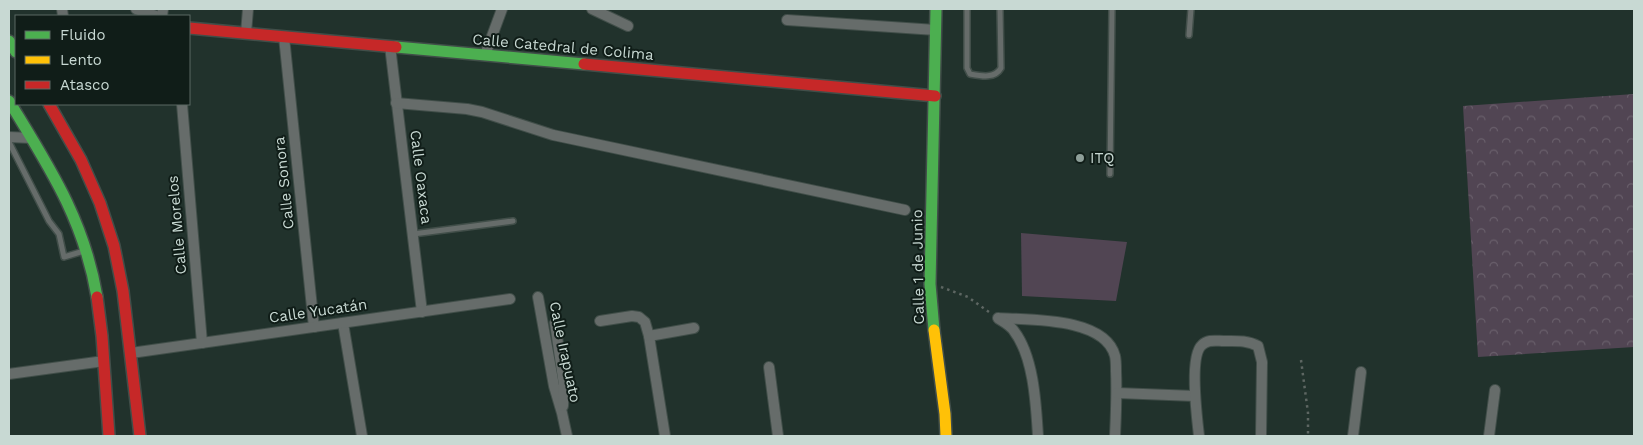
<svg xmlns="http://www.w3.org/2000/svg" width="1643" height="445" font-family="'Work Sans',sans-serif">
<defs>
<pattern id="forest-crowns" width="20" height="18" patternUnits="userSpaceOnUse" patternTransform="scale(1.25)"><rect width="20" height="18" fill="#514553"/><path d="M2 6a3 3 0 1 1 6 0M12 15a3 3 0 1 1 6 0" fill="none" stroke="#695f6b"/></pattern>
</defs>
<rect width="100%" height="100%" fill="#21322c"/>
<polygon fill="#514553" points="1021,233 1127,242 1116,301 1022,296"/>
<polygon fill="url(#forest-crowns)" points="1634,94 1634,347 1478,357 1463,106"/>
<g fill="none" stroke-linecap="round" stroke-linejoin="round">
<defs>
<g id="lane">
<path d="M967,9v59l3,6c11,2 25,5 31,-6l-1,-59"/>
<polyline points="1189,35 1191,9"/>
<polyline points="9,142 49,221 59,234 64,257 84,251"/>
<polyline points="1110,174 1112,9"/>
<polyline points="413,234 513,221"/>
</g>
<g id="street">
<polyline points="62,9 63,16"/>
<polyline points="136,9 156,16"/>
<polyline points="592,9 628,26"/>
<polyline points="162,16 163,9"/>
<polyline points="787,20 936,30"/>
<polyline points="246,33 248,9"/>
<polyline points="284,37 314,327"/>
<polyline points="390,46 422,312"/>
<polyline points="485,55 502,9"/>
<polyline points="396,103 467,109 482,112 553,135 905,210"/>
<polyline points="182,104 202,343"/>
<polyline points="9,137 31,138"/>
<polyline points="538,297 554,386 562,413 567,436"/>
<path d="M998,318c31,2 107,-1 117,38 1,4 1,10 1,15 1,22 0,43 -1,65"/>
<path d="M999,319c5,3 12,7 15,12 20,26 22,74 24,105"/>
<polyline points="600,321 632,316 639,317 645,322 649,336 665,436"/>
<polyline points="343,323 362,436"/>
<polyline points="555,323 564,385 563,406"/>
<polyline points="649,336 694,328"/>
<polyline points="131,353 510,299"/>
<polyline points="769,367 778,436"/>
<polyline points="9,374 104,361"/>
<polyline points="1117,393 1195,396"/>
<path d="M1199,436c-2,-18 -10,-80 3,-91 6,-6 14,-4 22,-4 12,0 23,-1 34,5l4,16 -1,74"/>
<polyline points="1353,436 1361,372"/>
<polyline points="1489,436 1495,390"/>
</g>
<g id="fast">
<polyline points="9,41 16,52"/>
<polyline points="396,47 584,64"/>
<path d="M9,101c40,66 75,118 88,196"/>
<polyline points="934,330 930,284 936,9"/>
</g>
<polyline id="slow" points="934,330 945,414 946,436"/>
<g id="jam">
<polyline points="189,28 396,47"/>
<polyline points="584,64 935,96"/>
<polyline points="49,104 81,160 100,203 114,246 123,291 140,436"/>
<polyline points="97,297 102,336 109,436"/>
</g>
</defs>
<use href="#lane" stroke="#414e49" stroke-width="8"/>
<use href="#street" stroke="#414e49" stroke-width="12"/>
<use href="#fast" stroke="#414e49" stroke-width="14"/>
<use href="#slow" stroke="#414e49" stroke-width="14"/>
<use href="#jam" stroke="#414e49" stroke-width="14"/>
<g stroke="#5d6662" stroke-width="2.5" stroke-dasharray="2.5 4" stroke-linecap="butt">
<polyline points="941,287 968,297 989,312"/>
<polyline points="1301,360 1308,413 1308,436"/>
</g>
<use href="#lane" stroke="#666c6a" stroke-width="5"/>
<use href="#street" stroke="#666c6a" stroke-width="10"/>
<use href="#fast" stroke="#4caf50" stroke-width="11"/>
<use href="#slow" stroke="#ffc107" stroke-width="11"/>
<use href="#jam" stroke="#c62828" stroke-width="11"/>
</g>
<circle fill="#8e9f99" stroke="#101d18" stroke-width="2" cx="1080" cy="158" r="5"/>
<g text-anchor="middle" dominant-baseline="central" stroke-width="4" stroke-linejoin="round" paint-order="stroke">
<g font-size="15" fill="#c8d9d3" stroke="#101d18">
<text transform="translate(563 47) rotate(5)">Calle Catedral de Colima</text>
<text transform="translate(421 177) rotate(83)">Calle Oaxaca</text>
<text transform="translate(284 183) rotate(-96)">Calle Sonora</text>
<text transform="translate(177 225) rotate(-95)">Calle Morelos</text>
<text transform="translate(918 267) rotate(-91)">Calle 1 de Junio</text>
<text transform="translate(318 311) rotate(-8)">Calle Yucatán</text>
<text transform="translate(565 352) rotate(78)">Calle Irapuato</text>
</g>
<g font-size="15" fill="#c8d9d3" stroke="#101d18" text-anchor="start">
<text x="1090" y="158">ITQ</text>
</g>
</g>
<rect width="1643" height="445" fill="none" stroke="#c8d9d3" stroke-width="20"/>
<rect x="15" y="15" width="175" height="90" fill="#101d18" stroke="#5a6863"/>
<rect x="25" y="31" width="25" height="8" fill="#4caf50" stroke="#5a6863"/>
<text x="60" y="40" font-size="15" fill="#c8d9d3">Fluido</text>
<rect x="25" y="56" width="25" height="8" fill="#ffc107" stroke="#5a6863"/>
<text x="60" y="65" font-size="15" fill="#c8d9d3">Lento</text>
<rect x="25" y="81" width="25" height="8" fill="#c62828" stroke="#5a6863"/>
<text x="60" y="90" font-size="15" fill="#c8d9d3">Atasco</text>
</svg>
